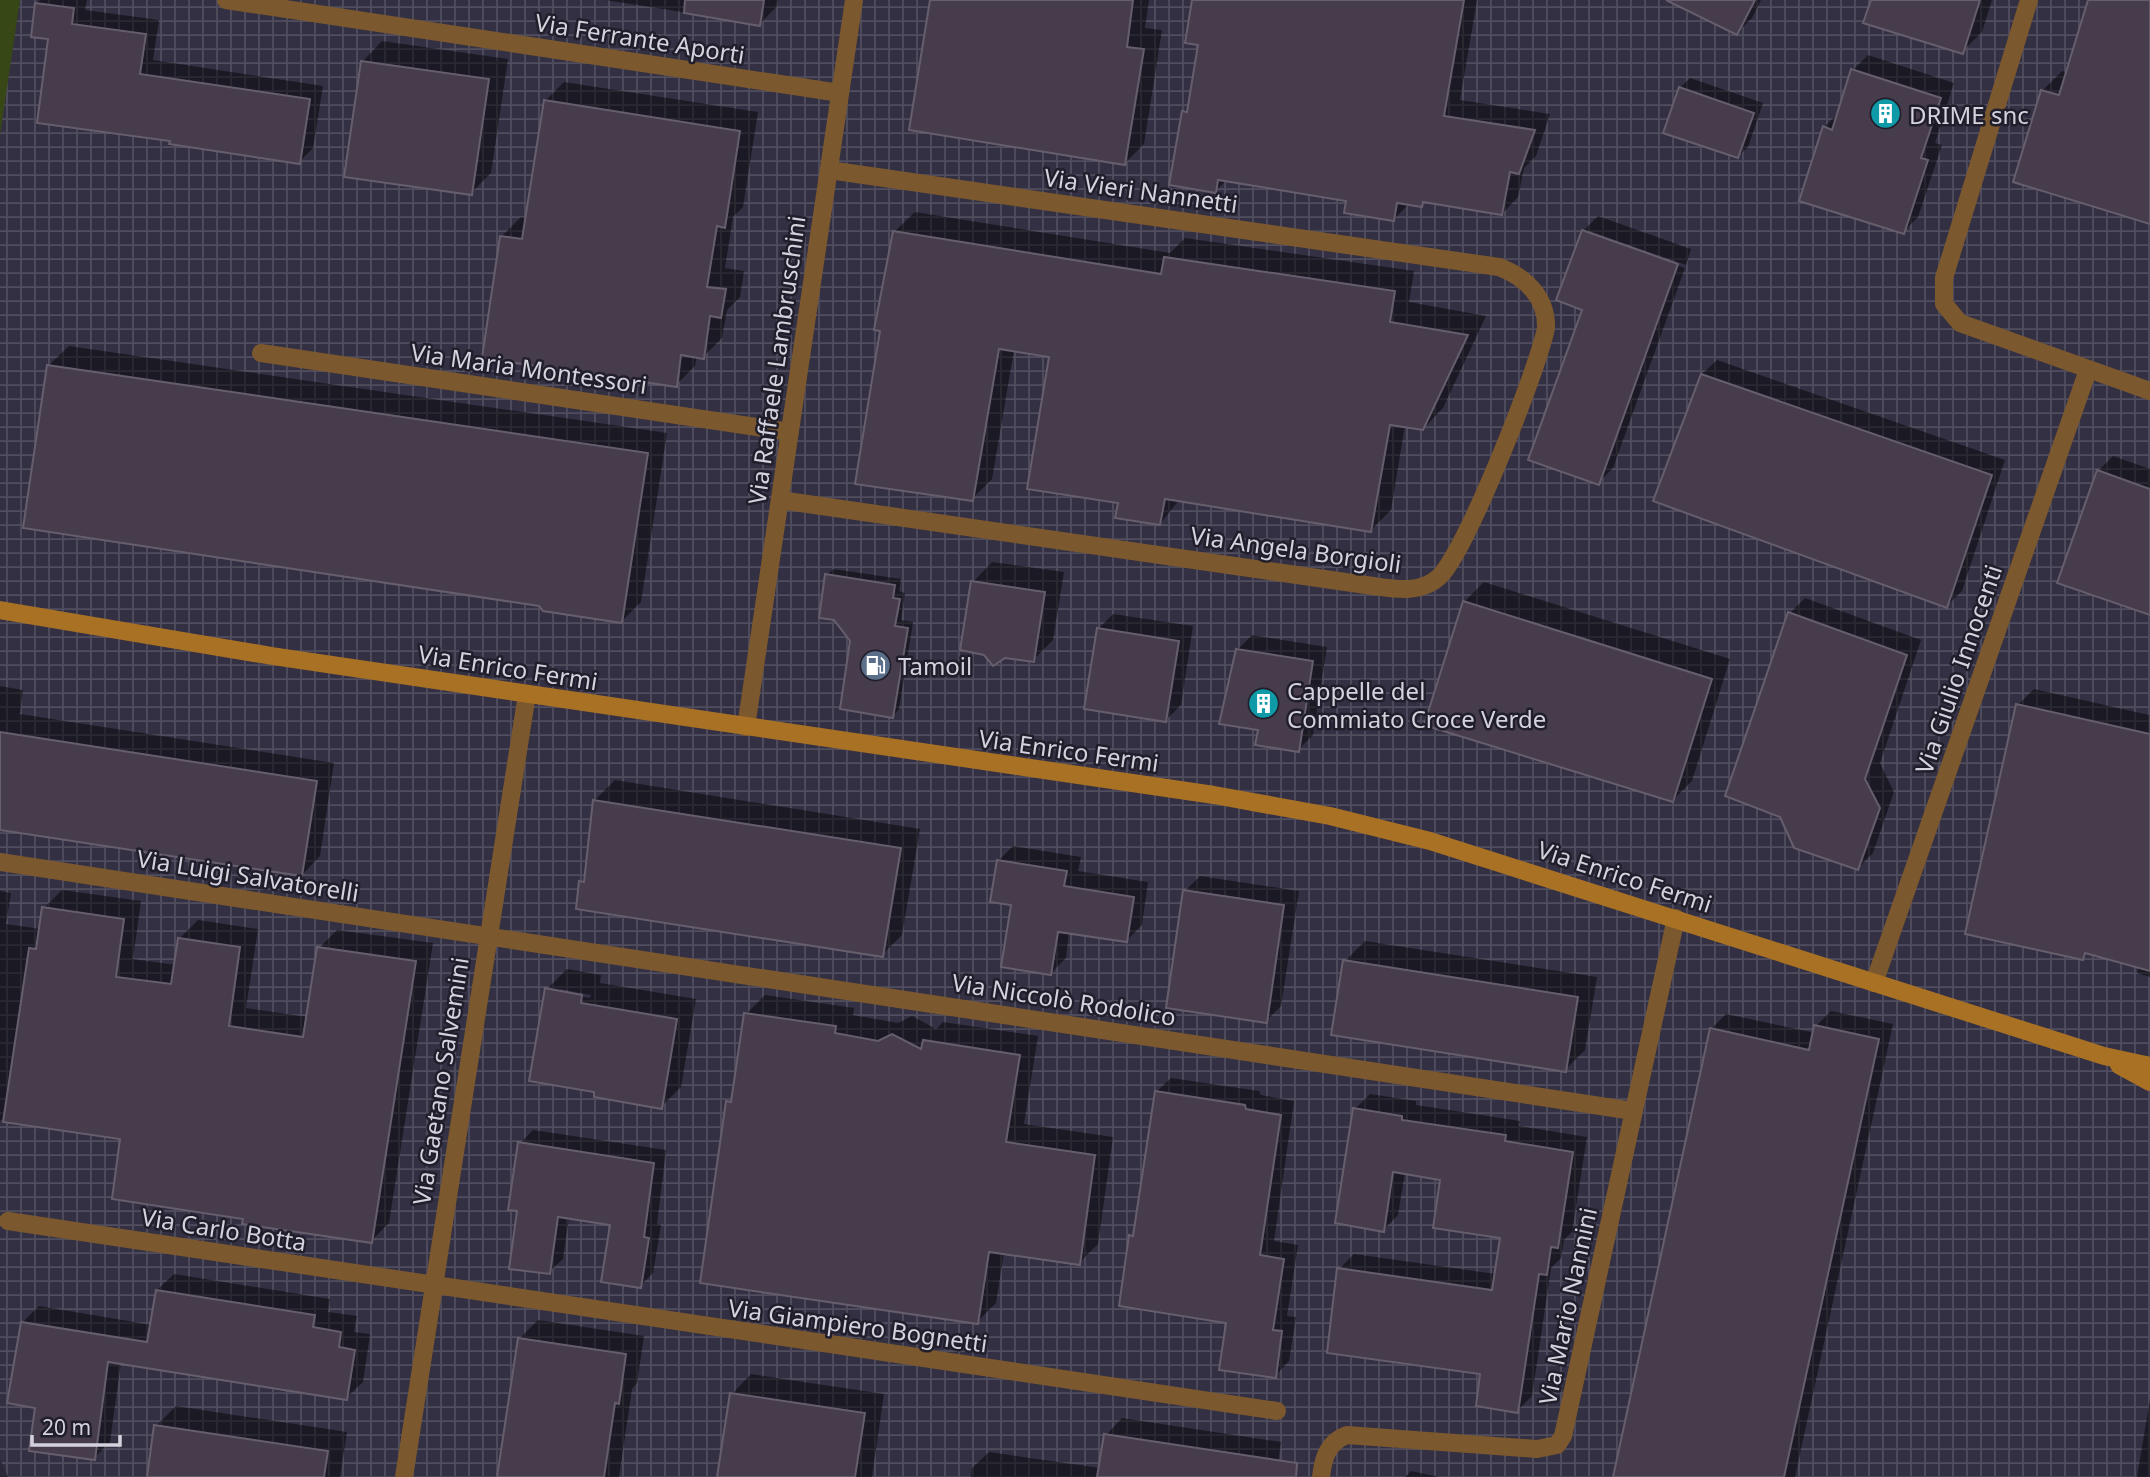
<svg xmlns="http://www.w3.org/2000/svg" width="2150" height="1477" font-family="'Noto Sans',sans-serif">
<defs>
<pattern id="industrial-grid" width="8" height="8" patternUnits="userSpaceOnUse" patternTransform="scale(1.75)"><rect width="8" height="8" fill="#343044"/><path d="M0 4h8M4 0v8" fill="none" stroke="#504d5e"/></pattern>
</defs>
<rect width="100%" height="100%" fill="#2a2736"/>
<polygon fill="url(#industrial-grid)" points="0,0 2150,0 2150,1477 8,1477 0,1459"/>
<polygon fill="#374715" points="0,0 20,0 0,135"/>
<g fill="#0007" fill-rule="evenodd">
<polygon points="40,0 87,0 85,10 159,20 153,60 323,86 313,148 299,162 172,139 50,37 37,3"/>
<polygon points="605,0 778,0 777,6 760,24"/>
<polygon points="932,0 1149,0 1145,28 1162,30 1144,144 1125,163"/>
<polygon points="1194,0 1477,0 1460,100 1550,114 1536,156 1524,168 1518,197 1502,214 1426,200 1421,205 1410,203 1394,219 1348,199 1227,180 1215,191 1183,112 1190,106 1200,44"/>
<polygon points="1670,0 1761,0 1752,18 1737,33"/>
<polygon points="1872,0 1992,0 1982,32 1962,52"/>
<polygon points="2090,0 2150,0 2150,222 2042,91 2062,71 2068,73"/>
<polygon points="382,41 508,59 491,173 471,193 363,61"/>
<polygon points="1868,55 1954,83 1935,143 1942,145 1918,217 1903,232 1824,127 1839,113 1853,70"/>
<polygon points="1690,78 1763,103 1748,147 1738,156 1680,88"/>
<polygon points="564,82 758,112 743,207 733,217 725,268 744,271 740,297 727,310 722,338 703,357 697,356 695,366 676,385 502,236 521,217 527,218 545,101"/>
<polygon points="915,212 1170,253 1185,238 1414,271 1409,302 1486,316 1443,408 1423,429 1405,425 1391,510 1371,530 1180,499 1160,524 1120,501 1051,355 1014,350 992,479 972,499 882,330 895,231"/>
<polygon points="1598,216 1691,249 1686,265 1589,231 1589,234 1685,268 1613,468 1598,483 1585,308 1583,231"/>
<polygon points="69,346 667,433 641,602 621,622 49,365"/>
<polygon points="1717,360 2005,460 1962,591 1947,606 1702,374"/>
<polygon points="2113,456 2150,469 2150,613 2098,471"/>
<polygon points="992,562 1064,572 1053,640 1033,660 973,582"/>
<polygon points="833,569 901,579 899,591 905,593 901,620 913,622 899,709 893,716 852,640 827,575"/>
<polygon points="1484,582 1730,659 1692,781 1672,801 1464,602"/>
<polygon points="1805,598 1921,640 1880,763 1894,792 1873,853 1858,868 1790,613"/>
<polygon points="1113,614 1193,626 1181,705 1166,720 1098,629"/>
<polygon points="1252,635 1327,647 1313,735 1298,750 1260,728 1221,722 1237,650"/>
<polygon points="0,686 23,690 20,714 334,763 320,856 302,875 0,826"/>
<polygon points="2034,689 2149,715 2150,977 2137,973 2139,966 2088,953 2083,958 2018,705"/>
<polygon points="615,780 920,829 902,935 882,955 581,882 586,877 595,800"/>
<polygon points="1013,846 1081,857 1078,871 1148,882 1142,925 1127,940 1069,932 1066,958 1051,973 998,861"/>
<polygon points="1200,876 1299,891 1281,1006 1266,1021 1185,891"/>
<polygon points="62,890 141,901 133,959 176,965 179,939 198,920 258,929 246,1008 308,1017 319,948 337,930 433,943 389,1223 371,1241 245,1217 122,1138 0,1120 0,891 11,893 6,924 41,929 44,908"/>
<polygon points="1365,941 1597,977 1585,1050 1565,1070 1345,961"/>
<path d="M567,969l34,6 -1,8 96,16 -15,88 -20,20 -65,-16 -49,-102zM560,989l31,6 -1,3 -30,-5z"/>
<polygon points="765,995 854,1008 853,1015 898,1023 912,1016 936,1029 943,1022 1038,1036 1024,1124 1113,1137 1098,1244 1079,1263 1004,1252 996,1303 977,1322 728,1102 734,1096 746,1014"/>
<polygon points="1831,1011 1893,1024 1795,1477 1615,1477 1711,1029 1726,1014 1815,1033 1816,1026"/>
<polygon points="1171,1078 1259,1091 1261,1095 1294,1101 1274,1241 1298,1245 1287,1316 1296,1317 1289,1361 1275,1376 1228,1322 1131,1236 1136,1231 1156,1092"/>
<polygon points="1370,1094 1416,1101 1416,1105 1520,1121 1519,1126 1587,1137 1572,1232 1564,1240 1561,1258 1551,1268 1532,1396 1517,1411 1482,1373 1339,1269 1354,1254 1496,1274 1502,1237 1442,1178 1405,1172 1398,1215 1383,1230 1355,1109"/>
<polygon points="533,1130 666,1150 657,1224 661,1225 653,1273 640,1286 612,1223 569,1217 563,1259 549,1272 519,1210 520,1143"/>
<polygon points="174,1274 330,1299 328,1312 357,1316 354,1332 370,1334 363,1382 346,1398 121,1362 110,1442 94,1458 37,1407 23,1322 39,1306 152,1325 157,1290"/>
<polygon points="538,1320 644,1336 637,1383 632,1389 619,1477 499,1477 519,1339"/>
<polygon points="751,1374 884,1394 872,1477 719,1477 732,1394"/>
<polygon points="2150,1399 2150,1477 2137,1477"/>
<polygon points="176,1406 347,1432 340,1477 148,1477 156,1426"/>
<polygon points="1122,1418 1281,1442 1276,1477 971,1477 972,1468 989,1452 1100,1468 1106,1435"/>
<polygon points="1411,1471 1439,1477 1405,1477"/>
</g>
<g fill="#463c4b" stroke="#675e6d" stroke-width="2">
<polygon points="685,0 764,0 760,26 684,13"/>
<polygon points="930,0 1133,0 1127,47 1144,49 1125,165 909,130"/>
<polygon points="1192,0 1464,0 1444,116 1535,130 1519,174 1510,172 1502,215 1423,202 1422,207 1397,203 1394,221 1344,213 1346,201 1218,180 1216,193 1169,185 1182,111 1187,112 1198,45 1185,43"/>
<polygon points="1666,0 1755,0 1737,35"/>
<polygon points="1871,0 1980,0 1963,54 1863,23"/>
<polygon points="2088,0 2150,0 2150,224 2013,182 2041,90 2059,95"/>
<polygon points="35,3 74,8 72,24 146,34 140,74 310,99 300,164 169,144 170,141 37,123 48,39 31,37"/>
<polygon points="361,61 489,79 472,195 344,177"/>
<polygon points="1851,69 1941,98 1921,158 1928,160 1904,234 1799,201 1823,126 1832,130"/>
<polygon points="1679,87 1754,113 1738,158 1663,133"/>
<polygon points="544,100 740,131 725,228 717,226 707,287 726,289 721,318 710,316 704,359 681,355 677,387 482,358 500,236 522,239"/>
<polygon points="1582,230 1678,264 1599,485 1528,460 1582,310 1556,300"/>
<polygon points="893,231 1161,274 1164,257 1395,291 1390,322 1468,335 1423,430 1390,425 1371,532 1165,499 1160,525 1115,518 1118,503 1027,489 1049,357 999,349 973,501 855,484 880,331 874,330"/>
<polygon points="47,365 648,453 622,623 543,611 539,606 23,528"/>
<polygon points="1701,374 1992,475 1947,608 1653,501"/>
<polygon points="2097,470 2150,489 2150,615 2057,583"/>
<polygon points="825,574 895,585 893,598 900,599 895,626 908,628 893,718 840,709 850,641 834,620 819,618"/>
<polygon points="971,581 1045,592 1034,662 1005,658 993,666 984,655 960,650"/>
<polygon points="1463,601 1712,679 1673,802 1424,725"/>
<polygon points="1788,612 1907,655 1865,779 1880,808 1858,870 1794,848 1780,817 1725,796"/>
<polygon points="1097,628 1179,641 1166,722 1084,709"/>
<polygon points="1236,649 1313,661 1299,752 1255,745 1258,730 1219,724"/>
<polygon points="2016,704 2150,734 2150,971 2085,953 2083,960 1965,934"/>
<polygon points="0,732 317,781 302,876 0,830"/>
<polygon points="593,800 901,848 883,957 576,909 579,881 584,882"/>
<polygon points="997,860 1067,871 1064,886 1134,897 1127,942 1058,932 1051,975 1001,967 1011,905 990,902"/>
<polygon points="1183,890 1284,905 1267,1023 1166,1008"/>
<polygon points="42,907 124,919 116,977 171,984 178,938 240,947 229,1026 303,1037 317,947 416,961 372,1243 242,1224 243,1219 112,1199 120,1139 3,1122 29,948 36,949"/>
<polygon points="1343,960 1578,997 1566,1072 1331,1035"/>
<polygon points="545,988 582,995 581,1003 677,1019 662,1109 594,1097 594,1092 529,1081"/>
<polygon points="744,1013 836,1026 835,1033 878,1041 892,1034 921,1049 923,1040 1020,1055 1006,1142 1095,1155 1080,1265 989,1252 978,1324 700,1283 726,1101 731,1102"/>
<polygon points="1814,1025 1879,1039 1784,1477 1613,1477 1710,1028 1809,1050"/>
<polygon points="1155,1091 1245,1105 1246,1109 1281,1115 1260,1255 1284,1259 1273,1330 1282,1331 1276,1378 1219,1370 1226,1323 1119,1306 1129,1235 1133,1236"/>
<polygon points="1353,1108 1402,1116 1402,1120 1506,1135 1505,1141 1573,1152 1558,1248 1551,1247 1547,1275 1539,1274 1518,1413 1476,1406 1480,1374 1327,1353 1337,1268 1492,1290 1500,1238 1433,1228 1440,1180 1393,1172 1384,1232 1335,1223"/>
<polygon points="518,1142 654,1163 644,1237 649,1238 641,1288 601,1282 610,1225 558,1217 550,1274 509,1269 517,1211 508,1210"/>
<polygon points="156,1290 315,1315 313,1327 341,1332 339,1347 355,1350 347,1400 108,1362 95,1460 29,1451 35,1408 7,1403 21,1322 147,1342"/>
<polygon points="518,1338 626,1354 619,1404 615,1403 604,1477 497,1477"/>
<polygon points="730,1393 865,1413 855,1477 717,1477"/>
<polygon points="154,1425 328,1451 324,1477 147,1477"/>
<polygon points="1104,1434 1297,1463 1296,1477 1097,1477"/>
</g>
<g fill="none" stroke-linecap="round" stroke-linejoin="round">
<g stroke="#7b582d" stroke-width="18">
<polyline points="226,0 840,93"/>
<polyline points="2029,0 1944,278 1944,304 1960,323 2150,391"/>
<polyline points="261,353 790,432"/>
<path d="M780,500l593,86c22,3 48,8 66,-9 27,-25 99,-208 107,-249 1,-30 -20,-51 -47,-61l-670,-97"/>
<polyline points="746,727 854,0"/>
<polyline points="0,862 1633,1111"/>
<polyline points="1874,983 2088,370"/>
<polyline points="8,1221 1277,1411"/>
<polyline points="404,1477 527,694"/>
<path d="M1321,1477c2,-19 7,-35 26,-42l190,14 20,-4 6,-9 113,-518"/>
</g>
<g stroke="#a87123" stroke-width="18">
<polyline points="0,610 272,656 1214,795 1330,816 1430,841 2104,1056 2150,1066"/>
<polyline points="2119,1065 2150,1082"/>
</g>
</g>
<defs>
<symbol id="building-disc" viewBox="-11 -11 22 22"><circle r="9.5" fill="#0f9aa8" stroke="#211e2c"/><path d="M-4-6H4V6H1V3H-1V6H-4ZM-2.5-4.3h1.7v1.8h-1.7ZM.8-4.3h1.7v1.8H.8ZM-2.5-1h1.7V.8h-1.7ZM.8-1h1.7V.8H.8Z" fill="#fff"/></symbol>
<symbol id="fuel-disc" viewBox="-11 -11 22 22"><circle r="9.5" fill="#5c6f8a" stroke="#211e2c"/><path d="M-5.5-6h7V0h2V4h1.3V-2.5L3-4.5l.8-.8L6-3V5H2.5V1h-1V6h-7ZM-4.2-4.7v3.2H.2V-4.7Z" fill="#fff"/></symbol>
</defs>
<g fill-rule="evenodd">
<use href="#building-disc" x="1868" y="96" width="35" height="35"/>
<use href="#fuel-disc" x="858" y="648" width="35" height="35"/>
<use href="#building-disc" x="1246" y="686" width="35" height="35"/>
</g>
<g text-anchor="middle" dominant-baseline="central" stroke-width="5" stroke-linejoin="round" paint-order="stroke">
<g font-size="24" fill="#d4d2dc" stroke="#211e2c">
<text transform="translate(640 38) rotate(9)">Via Ferrante Aporti</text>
<text transform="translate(1141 190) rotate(8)">Via Vieri Nannetti</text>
<text transform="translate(776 360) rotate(-82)">Via Raffaele Lambruschini</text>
<text transform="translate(529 368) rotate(8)">Via Maria Montessori</text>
<text transform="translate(1296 549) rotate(8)">Via Angela Borgioli</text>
<text transform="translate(508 667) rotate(9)">Via Enrico Fermi</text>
<text transform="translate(1958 669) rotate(-71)">Via Giulio Innocenti</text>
<text transform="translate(1069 750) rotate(8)">Via Enrico Fermi</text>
<text transform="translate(248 875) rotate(9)">Via Luigi Salvatorelli</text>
<text transform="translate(1625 876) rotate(18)">Via Enrico Fermi</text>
<text transform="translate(1064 999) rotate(9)">Via Niccolò Rodolico</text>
<text transform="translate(440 1081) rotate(-81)">Via Gaetano Salvemini</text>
<text transform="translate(224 1229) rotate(9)">Via Carlo Botta</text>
<text transform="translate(1567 1306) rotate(-78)">Via Mario Nannini</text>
<text transform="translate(858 1325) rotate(8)">Via Giampiero Bognetti</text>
</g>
<g font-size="24" fill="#d4d2dc" stroke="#211e2c" text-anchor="start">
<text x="1909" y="114">DRIME snc</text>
<text x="898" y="665">Tamoil</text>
<text x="1287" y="690">Cappelle del<tspan x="1287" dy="28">Commiato Croce Verde</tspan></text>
</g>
</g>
<path d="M32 1435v10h88v-10" fill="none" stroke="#d4d2dc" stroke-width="3.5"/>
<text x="42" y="1435" font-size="21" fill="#d4d2dc" stroke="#211e2c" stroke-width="5" paint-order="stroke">20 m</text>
</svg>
